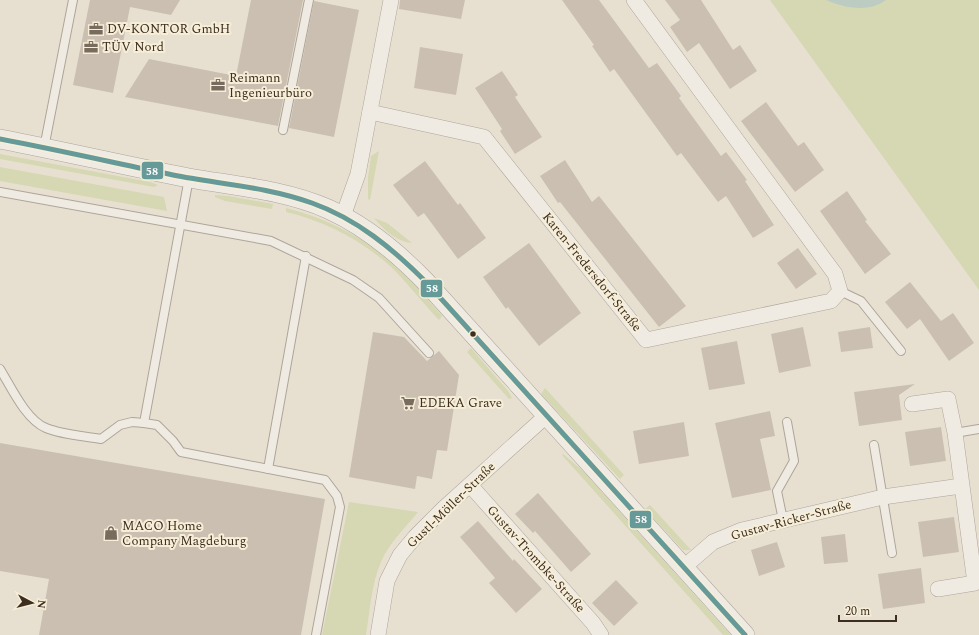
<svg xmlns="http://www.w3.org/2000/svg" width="979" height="635" font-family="Spectral,serif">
<rect width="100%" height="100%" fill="#e7e0d1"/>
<g fill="#d6d7b3">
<polygon points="770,0 979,0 979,290"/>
<polygon points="379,151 370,200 368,199 368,177 371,156"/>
<polygon points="0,154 150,182 158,185 154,187 0,159"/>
<polygon points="0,167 164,197 167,211 0,181"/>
<polygon points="215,195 229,196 273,204 272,209 225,201 215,197"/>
<path d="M286,208c41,10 79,30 110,58 17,15 31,33 46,50l-3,4c-17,-18 -32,-38 -50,-55 -28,-25 -67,-45 -103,-53z"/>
<path d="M374,218l13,5 25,20c-15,-1 -28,-13 -38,-25z"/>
<polygon points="471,348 508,391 512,398 509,399 467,352"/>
<polygon points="545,388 624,475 620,479 541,394"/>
<polygon points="563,454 583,471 731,635 723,635 562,455"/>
<path d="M349,502l69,10c-13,16 -29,31 -37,50 -10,23 -11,49 -15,73h-44z"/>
<polygon points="650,505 691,550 683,550 645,509"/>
</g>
<path fill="#bcccc2" d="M826,0h60c-18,13 -41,8 -60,0z"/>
<g fill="#cbbfb2">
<polygon points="90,0 180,0 171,15 130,7 113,93 73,85"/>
<polygon points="251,0 303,0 278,126 125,97 149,59 236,76"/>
<polygon points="400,0 465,0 461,19 399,9"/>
<polygon points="562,0 599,0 649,68 657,63 681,96 679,98 721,156 726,152 747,180 745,181 774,225 753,238 726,196 718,202 681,153 677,156 614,69 610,72 592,46 594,45"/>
<polygon points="665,0 701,0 733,50 740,45 757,71 730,89 699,43 687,52 670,27 680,20"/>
<polygon points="314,1 359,10 334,137 289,128"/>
<polygon points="420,47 463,54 456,95 414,88"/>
<polygon points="502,71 518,95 515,97 542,137 515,154 500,131 502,129 475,88"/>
<polygon points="766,102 798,146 804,142 824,170 795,192 741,121"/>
<polygon points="565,160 592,202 599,196 686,306 659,327 560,202 558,203 540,176"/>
<polygon points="425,161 458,205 460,203 486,238 458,259 424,213 418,217 393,185"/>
<polygon points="847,191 867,220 865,221 891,254 865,274 820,211"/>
<polygon points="529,243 581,313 539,346 508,307 506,309 483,277"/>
<polygon points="798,248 817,274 796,289 777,263"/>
<polygon points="910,282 941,321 953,313 974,343 949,361 920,319 907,329 885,302"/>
<polygon points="803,327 811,366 779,373 771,334"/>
<polygon points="870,327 873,348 841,352 838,332"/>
<polygon points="373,332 404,337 427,361 439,351 459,375 447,451 437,450 432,479 417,476 415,489 349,477"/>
<polygon points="737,341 745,384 709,390 701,348"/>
<polygon points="915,384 899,395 902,420 859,426 854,392"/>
<polygon points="770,411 775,436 760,439 771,490 732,498 715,423"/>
<polygon points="684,422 689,456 639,464 633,431"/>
<polygon points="941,427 946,461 910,466 905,432"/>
<polygon points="0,443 325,499 301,635 39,635 49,579 0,571"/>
<polygon points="538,493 591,554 571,572 535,531 533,533 515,514"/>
<polygon points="954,517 959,552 923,557 918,522"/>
<polygon points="478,521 513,561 514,559 542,589 516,613 489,583 495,578 460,537"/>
<polygon points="845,534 848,562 824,564 821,537"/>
<polygon points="777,542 785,567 759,576 751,550"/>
<polygon points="921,568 925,603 883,609 878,574"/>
<polygon points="616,580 638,603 614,626 592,603"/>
</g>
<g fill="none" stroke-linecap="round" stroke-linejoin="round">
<defs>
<g id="service">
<polyline points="283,130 309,0"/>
<polyline points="44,148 73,0"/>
<polyline points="0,192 271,241 353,280 379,298 429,353"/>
<polyline points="840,291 861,301 901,351"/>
<path d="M0,369c11,18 26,51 46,59 17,7 38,8 55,11l19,-14 12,-3 12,1 13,2 16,16 8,11 144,28 12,16 3,11 -24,128"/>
<polyline points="144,423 189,178"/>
<polyline points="955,433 979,429"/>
<polyline points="874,445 892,553"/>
<polyline points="268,469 306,256"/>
<polyline points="783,520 777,491 794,461 787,422"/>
</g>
<g id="minor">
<polyline points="370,112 484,137 646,340 831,301 840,291 835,274 634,0"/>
<polyline points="343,216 358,174 391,0"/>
<polyline points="912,404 948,399 955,433 975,583 938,589"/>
<polyline points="470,485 593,623 601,635"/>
<polyline points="684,567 713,542 742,530 883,497 961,486"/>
<polyline points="378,635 387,581 400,555 415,537 444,508 546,416"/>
</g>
<path id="tertiary" d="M0,139c63,12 126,27 189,39 46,8 96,12 139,31 38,17 69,43 98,73l319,353"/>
</defs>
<use href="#service" stroke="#ada599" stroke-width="10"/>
<use href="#minor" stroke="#ada599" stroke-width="16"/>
<use href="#tertiary" stroke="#ada599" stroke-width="20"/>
<use href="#service" stroke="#efebe3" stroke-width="8"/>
<use href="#minor" stroke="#efebe3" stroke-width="15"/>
<use href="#tertiary" stroke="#efebe3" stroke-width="19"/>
<defs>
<path id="bus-1" d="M0,139c58,11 115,24 173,36 46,9 95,12 139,28 45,16 81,46 114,79l319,353"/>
</defs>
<use href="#bus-1" stroke="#f7eed8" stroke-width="8"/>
<use href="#bus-1" stroke="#669a98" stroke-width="5"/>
</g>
<defs>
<symbol id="office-bare" viewBox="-9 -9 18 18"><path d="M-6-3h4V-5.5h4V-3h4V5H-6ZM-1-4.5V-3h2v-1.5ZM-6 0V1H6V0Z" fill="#786c5e" stroke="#f7eed8" stroke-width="2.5" paint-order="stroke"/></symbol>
<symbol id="supermarket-bare" viewBox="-9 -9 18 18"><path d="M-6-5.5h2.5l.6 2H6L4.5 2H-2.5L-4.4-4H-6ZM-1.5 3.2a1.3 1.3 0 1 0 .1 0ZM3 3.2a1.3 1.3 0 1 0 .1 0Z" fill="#786c5e" stroke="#f7eed8" stroke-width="2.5" paint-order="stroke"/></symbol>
<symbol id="shop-bare" viewBox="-9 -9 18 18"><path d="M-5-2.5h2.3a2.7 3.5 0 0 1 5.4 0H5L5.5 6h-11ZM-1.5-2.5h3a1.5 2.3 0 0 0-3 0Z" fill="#786c5e" stroke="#f7eed8" stroke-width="2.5" paint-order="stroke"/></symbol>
</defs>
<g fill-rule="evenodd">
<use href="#office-bare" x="86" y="19" width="20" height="20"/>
<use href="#office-bare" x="81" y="37" width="20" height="20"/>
<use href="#office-bare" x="208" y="75" width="20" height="20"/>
<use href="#supermarket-bare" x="398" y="393" width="20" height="20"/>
<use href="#shop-bare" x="101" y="523" width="20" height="20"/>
</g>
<circle fill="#3d2e20" stroke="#f7eed8" stroke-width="1.5" cx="473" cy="334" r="3.5"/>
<g text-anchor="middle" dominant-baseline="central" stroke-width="4" stroke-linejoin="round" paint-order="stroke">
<g font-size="13" fill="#3d2e20" stroke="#f7eed8" text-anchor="start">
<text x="107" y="29">DV-KONTOR GmbH</text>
<text x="102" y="47">TÜV Nord</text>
<text x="229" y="78">Reimann<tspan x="229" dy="15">Ingenieurbüro</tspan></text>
<text x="419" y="403">EDEKA Grave</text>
<text x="122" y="526">MACO Home<tspan x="122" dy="15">Company Magdeburg</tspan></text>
</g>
<g font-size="13" fill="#3d2e20" stroke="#f7eed8">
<text transform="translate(592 272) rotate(51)">Karen-Fredersdorf-Straße</text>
<text transform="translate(451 505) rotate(-44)">Gustl-Möller-Straße</text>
<text transform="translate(791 520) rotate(-15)">Gustav-Ricker-Straße</text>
<text transform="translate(536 559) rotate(48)">Gustav-Trombke-Straße</text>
</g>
</g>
<g stroke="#f7eed8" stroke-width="1.5">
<rect x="141" y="161" width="23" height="19" rx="4" fill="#669a98"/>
<rect x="420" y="279" width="23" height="19" rx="4" fill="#669a98"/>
<rect x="629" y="510" width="23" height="19" rx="4" fill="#669a98"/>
</g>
<g font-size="11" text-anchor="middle" font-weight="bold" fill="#fff">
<text x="152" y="175">58</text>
<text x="432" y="292">58</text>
<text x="641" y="523">58</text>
</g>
<g transform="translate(32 603) rotate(97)" stroke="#f7eed8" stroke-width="3" paint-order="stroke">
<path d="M0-3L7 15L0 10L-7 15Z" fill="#3d2e20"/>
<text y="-6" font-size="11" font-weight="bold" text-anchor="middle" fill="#3d2e20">N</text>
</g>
<path d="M839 615v6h57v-6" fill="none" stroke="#3d2e20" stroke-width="2"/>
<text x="845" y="615" font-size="12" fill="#3d2e20" stroke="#f7eed8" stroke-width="3" paint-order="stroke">20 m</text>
</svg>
